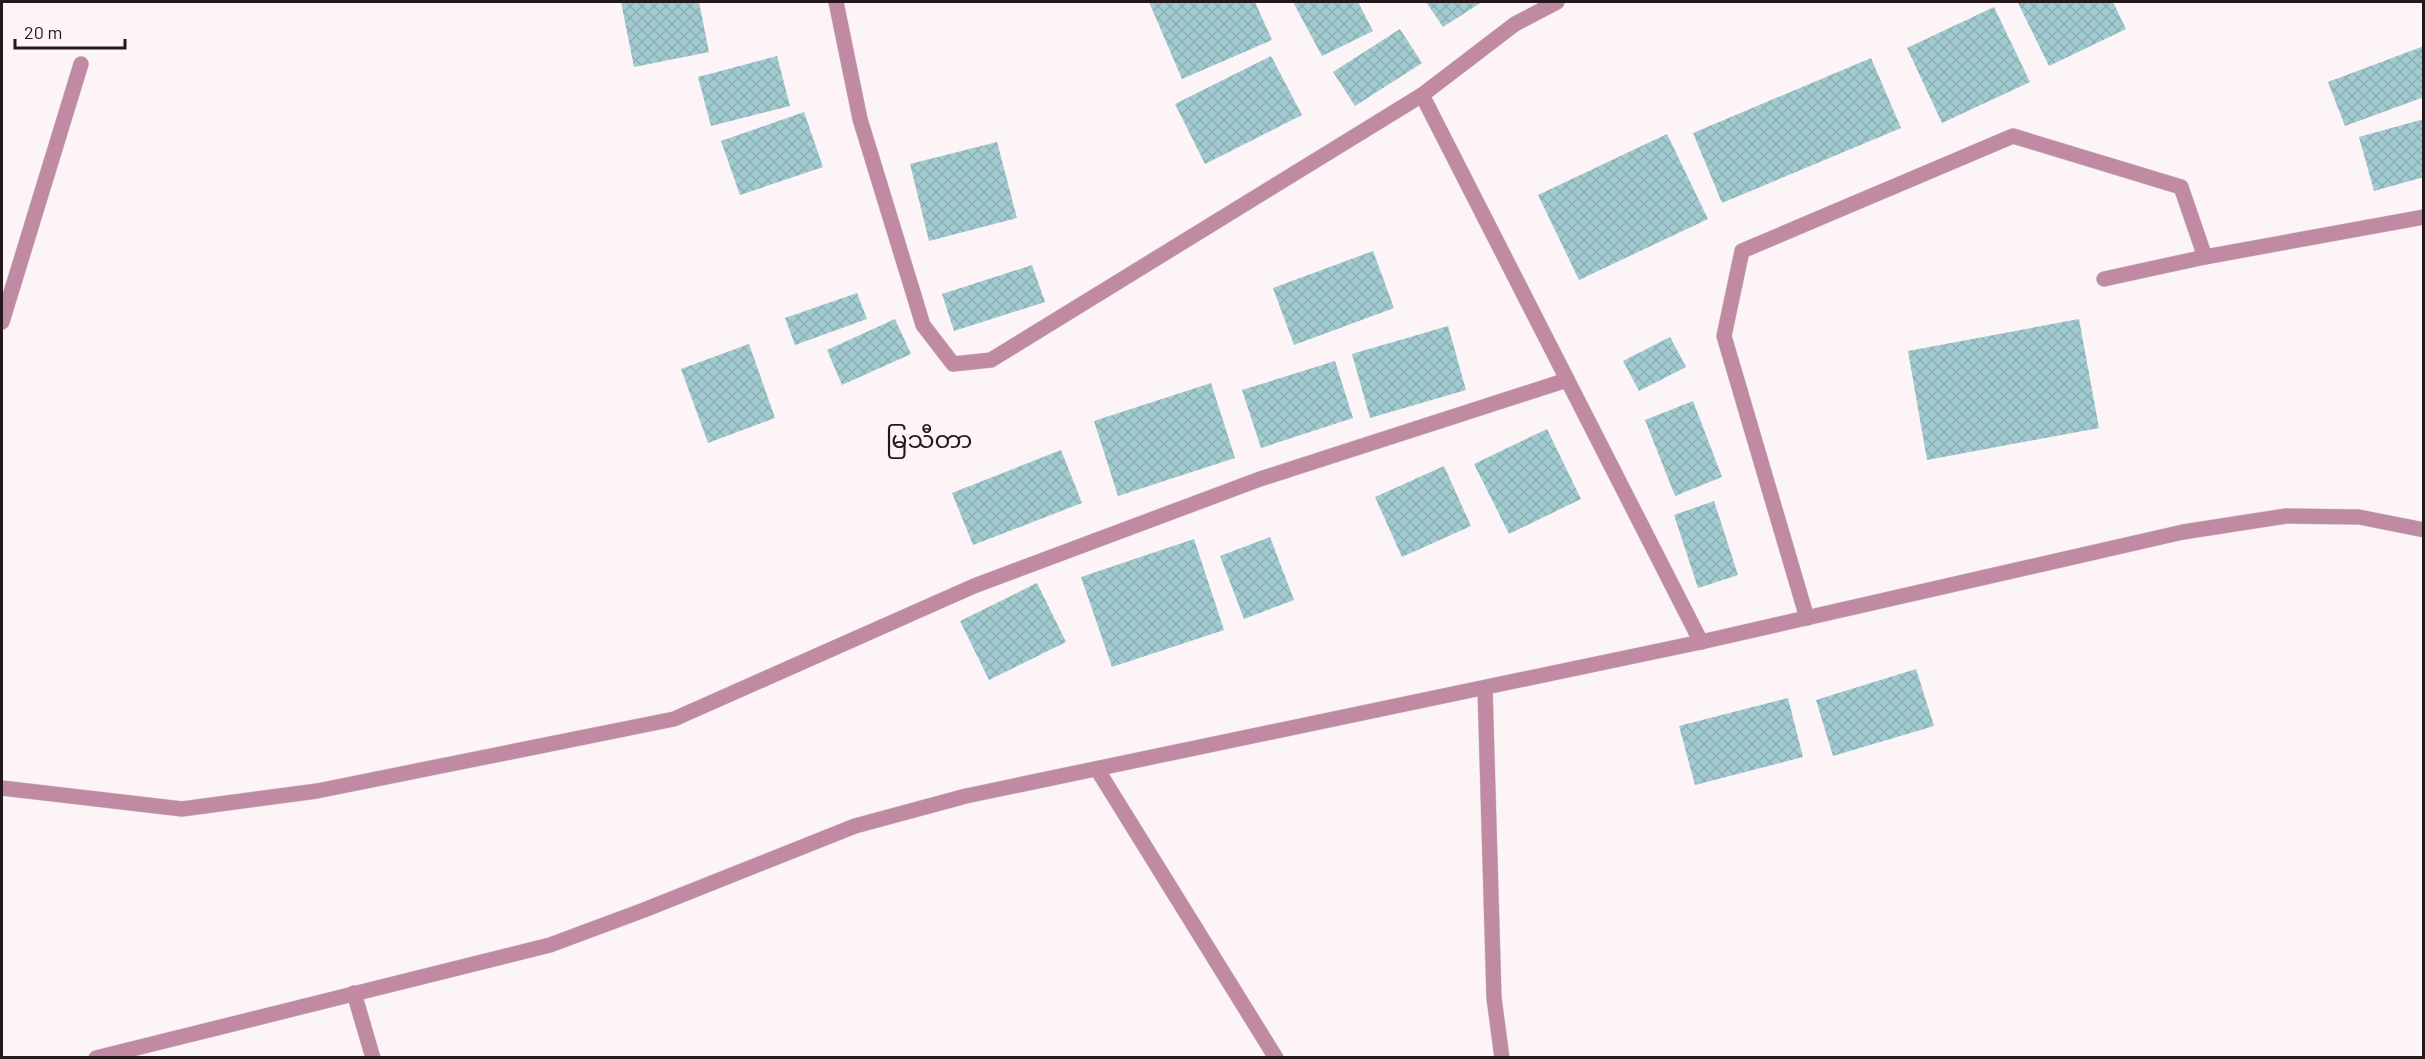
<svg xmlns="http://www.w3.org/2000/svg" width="2425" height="1059" font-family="Barlow,'Noto Sans Myanmar',sans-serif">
<defs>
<pattern id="building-cross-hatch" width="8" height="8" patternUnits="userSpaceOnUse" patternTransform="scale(1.5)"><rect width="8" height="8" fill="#a1cbd0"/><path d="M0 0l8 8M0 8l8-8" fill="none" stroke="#8aaeb2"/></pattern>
</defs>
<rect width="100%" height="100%" fill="#fcf4f7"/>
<g fill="url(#building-cross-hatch)">
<polygon points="621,2 699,2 709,52 634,67"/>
<polygon points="1149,2 1255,2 1272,40 1182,79"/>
<polygon points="1293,2 1358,2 1373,31 1322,56"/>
<polygon points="1426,2 1482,2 1443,27"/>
<polygon points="2021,2 2113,2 2126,29 2049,66 2018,3"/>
<polygon points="1994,7 2030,82 1942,123 1907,48"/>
<polygon points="1400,29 1422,63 1355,106 1333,72"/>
<polygon points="2424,46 2424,97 2345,126 2328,82"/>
<polygon points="777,56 790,106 711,126 698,77"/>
<polygon points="1271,56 1302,115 1205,164 1175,104"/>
<polygon points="1871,58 1901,128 1722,203 1693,133"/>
<polygon points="804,112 823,167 740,195 721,141"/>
<polygon points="2424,119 2424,177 2374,191 2359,137"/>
<polygon points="1667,134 1708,219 1579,280 1538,195"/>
<polygon points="997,142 1017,218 929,241 910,164"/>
<polygon points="1373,251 1394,308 1294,345 1273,288"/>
<polygon points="1032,265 1045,302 954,331 942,294"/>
<polygon points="857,293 867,319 795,345 785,318"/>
<polygon points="895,319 911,354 842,385 827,350"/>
<polygon points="2079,319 2099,428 1927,460 1908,351"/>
<polygon points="1448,326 1466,390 1370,418 1352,354"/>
<polygon points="1670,337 1686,367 1639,391 1623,361"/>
<polygon points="749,344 775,418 708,443 681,369"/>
<polygon points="1335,361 1353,418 1261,448 1242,390"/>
<polygon points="1211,383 1235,458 1118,496 1094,421"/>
<polygon points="1693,401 1722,477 1675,496 1645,420"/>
<polygon points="1547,429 1581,499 1509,534 1474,464"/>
<polygon points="1061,450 1082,503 973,545 952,493"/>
<polygon points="1444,466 1471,526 1402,557 1375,497"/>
<polygon points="1714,501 1738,575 1698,588 1674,515"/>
<polygon points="1270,537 1294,600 1244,619 1220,556"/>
<polygon points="1194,539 1224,630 1112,667 1081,577"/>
<polygon points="1037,583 1066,642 989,680 960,621"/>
<polygon points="1916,669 1934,726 1833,756 1816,700"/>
<polygon points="1788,698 1803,757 1695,785 1679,726"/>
</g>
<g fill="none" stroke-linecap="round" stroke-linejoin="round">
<defs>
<g id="service">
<polyline points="2104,279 2205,257 2424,217"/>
<polyline points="1807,618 1724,336 1742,251 2013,136 2181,187 2205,257"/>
</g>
<g id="minor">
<polyline points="836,2 860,119 923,325 953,364 991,360 1422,95 1515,24 1557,2"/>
<polyline points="1422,95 1701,642"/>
<polyline points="2,322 81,64"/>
<polyline points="1485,688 1494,998 1502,1058"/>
<polyline points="1097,769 1276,1058"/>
<polyline points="2,788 182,809 317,791 674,719 974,586 1260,479 1567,380"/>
<polyline points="354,993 373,1058"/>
</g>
<polyline id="tertiary" points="96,1058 550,945 644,910 855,826 966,796 1701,642 2183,532 2286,516 2359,517 2424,530"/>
</defs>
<use href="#service" stroke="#d9d1d4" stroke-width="16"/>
<use href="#minor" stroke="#d9d1d4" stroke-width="16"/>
<use href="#tertiary" stroke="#d9d1d4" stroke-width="16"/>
<use href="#service" stroke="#c08ba2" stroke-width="15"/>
<use href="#minor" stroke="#c08ba2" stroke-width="15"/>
<use href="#tertiary" stroke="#c08ba2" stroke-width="15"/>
</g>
<g text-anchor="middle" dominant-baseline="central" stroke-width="5" stroke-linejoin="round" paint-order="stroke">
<g font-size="24" fill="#24181d" stroke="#fcf4f7">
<text x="929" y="438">မြသီတာ</text>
</g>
</g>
<rect width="2425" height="1059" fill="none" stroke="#24181d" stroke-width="6"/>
<path d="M15 39v9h110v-9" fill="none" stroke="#24181d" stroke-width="3"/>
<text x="24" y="39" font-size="18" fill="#24181d" stroke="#fcf4f7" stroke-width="4.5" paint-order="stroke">20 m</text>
</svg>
